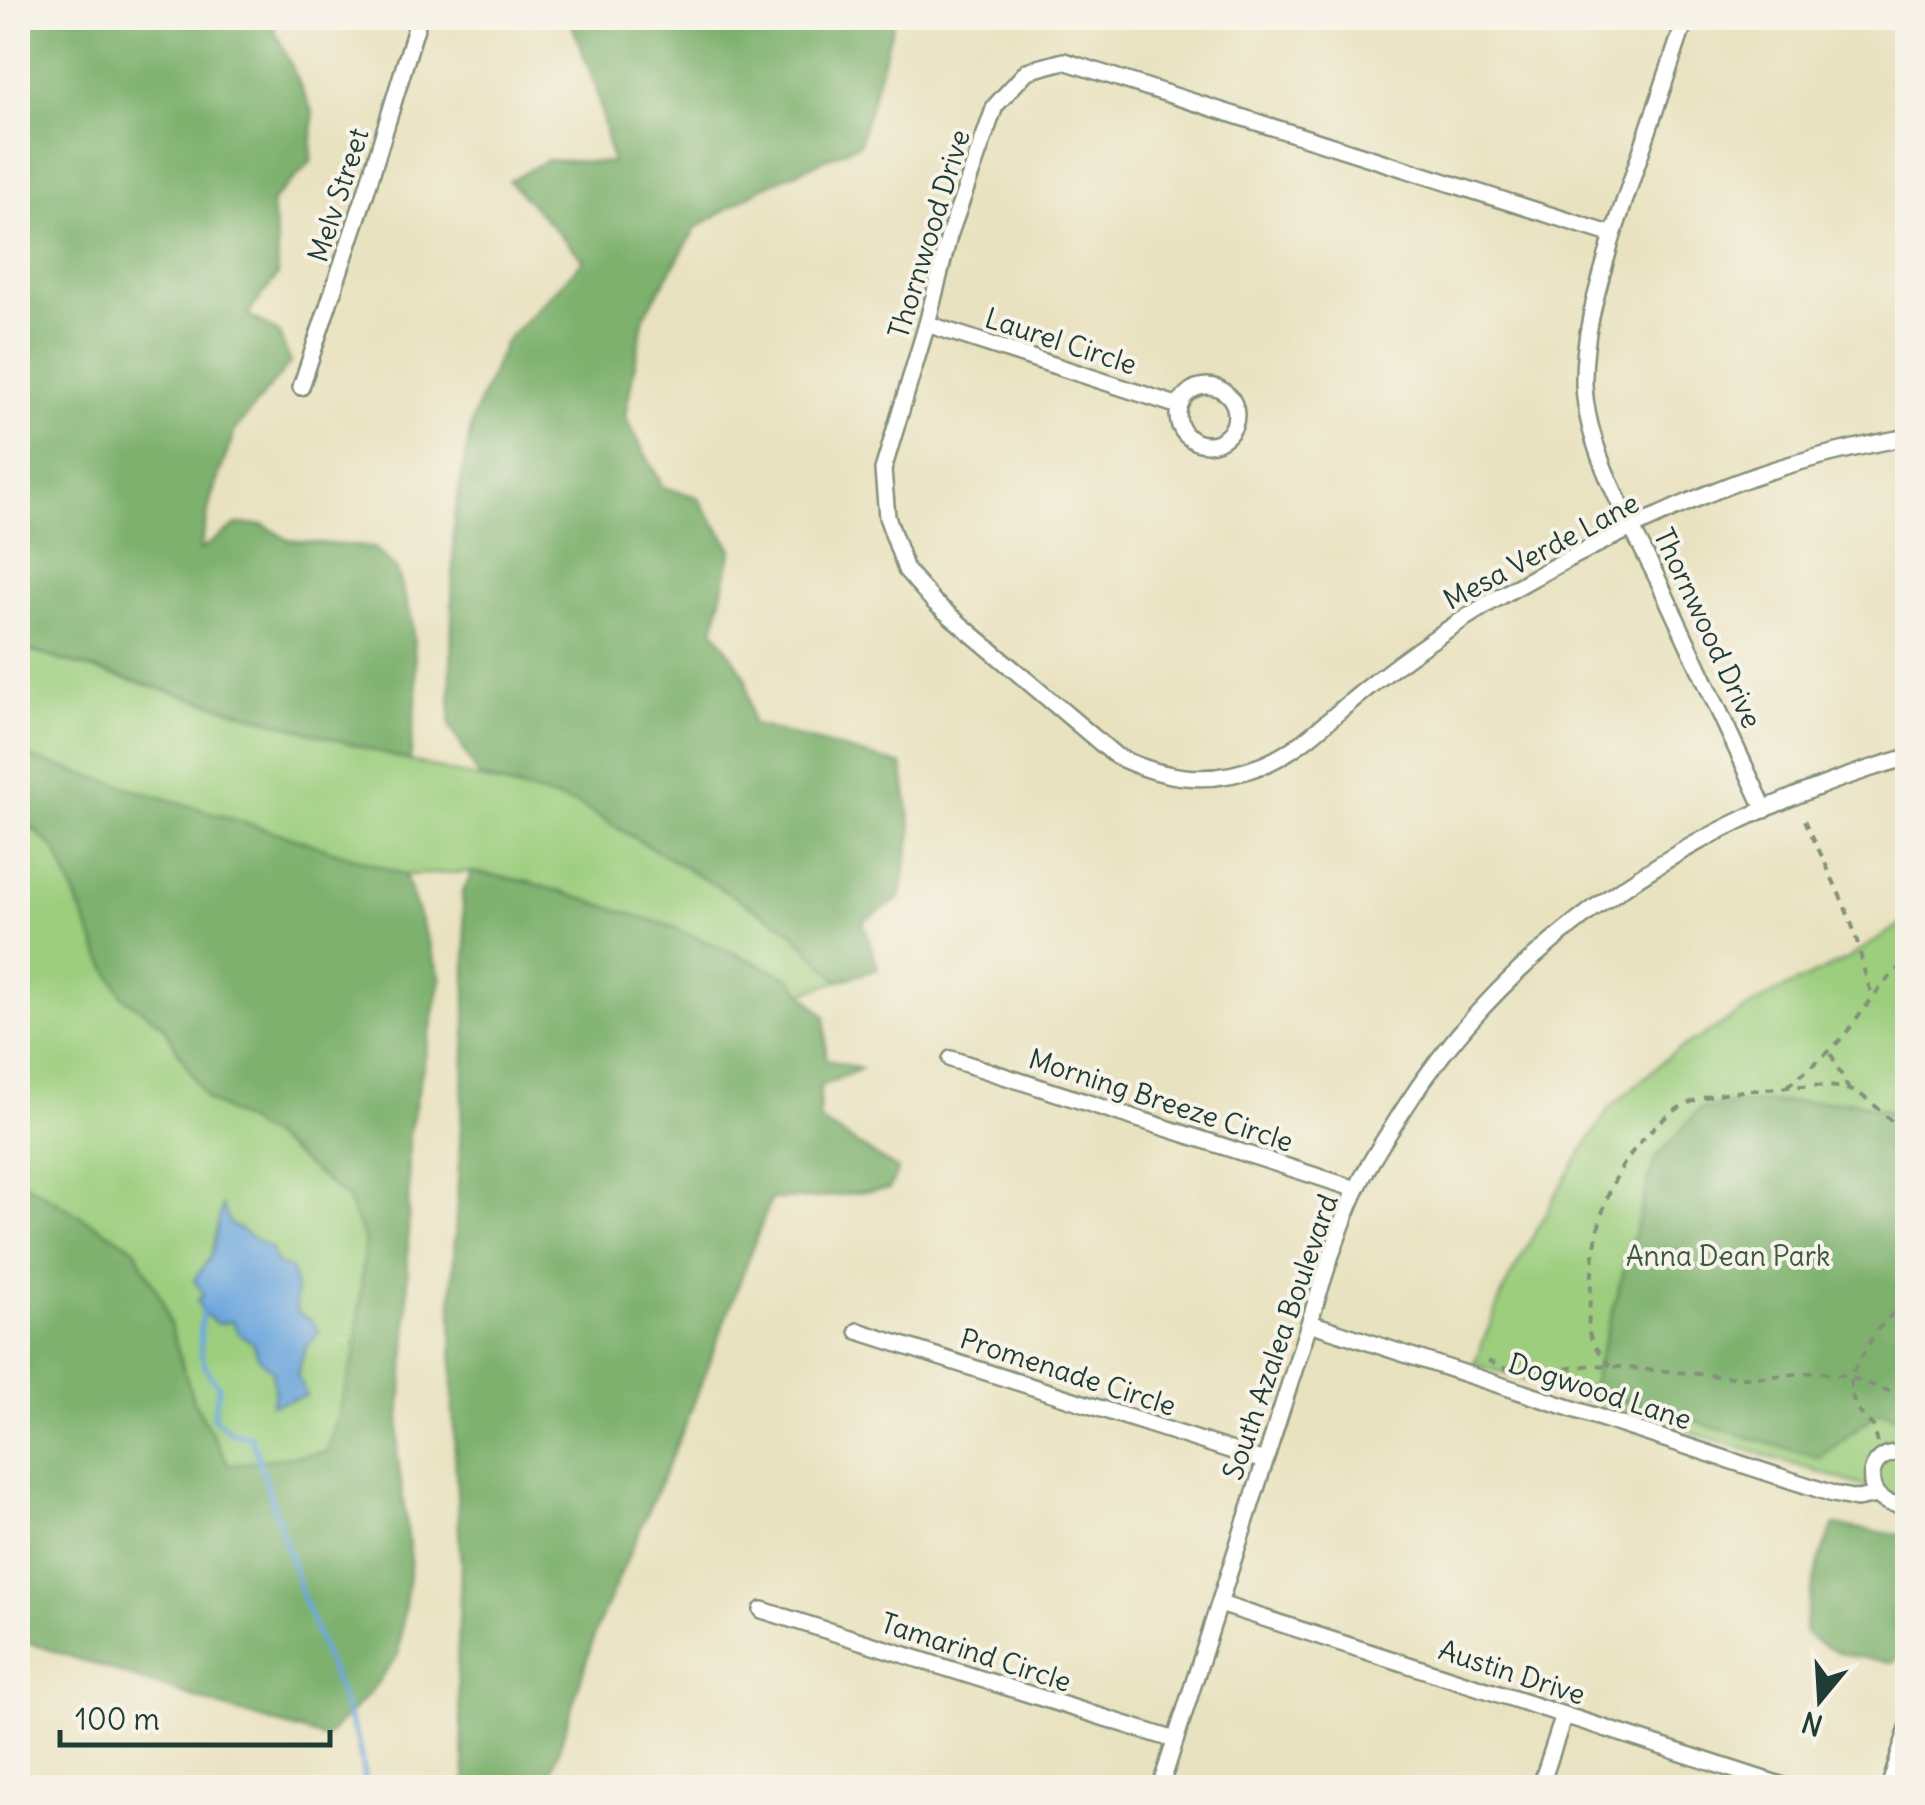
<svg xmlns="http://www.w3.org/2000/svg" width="1925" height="1805" font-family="Delius,sans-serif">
<rect width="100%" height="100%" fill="#f7f3e8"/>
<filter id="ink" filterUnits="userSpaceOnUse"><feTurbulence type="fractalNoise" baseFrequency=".01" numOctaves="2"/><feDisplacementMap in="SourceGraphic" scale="20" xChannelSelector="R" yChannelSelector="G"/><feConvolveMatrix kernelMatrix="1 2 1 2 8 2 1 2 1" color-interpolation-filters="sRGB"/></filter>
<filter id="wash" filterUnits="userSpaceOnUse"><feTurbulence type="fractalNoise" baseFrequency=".0048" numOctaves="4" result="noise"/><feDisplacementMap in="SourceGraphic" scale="40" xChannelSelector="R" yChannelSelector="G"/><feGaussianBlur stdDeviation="2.25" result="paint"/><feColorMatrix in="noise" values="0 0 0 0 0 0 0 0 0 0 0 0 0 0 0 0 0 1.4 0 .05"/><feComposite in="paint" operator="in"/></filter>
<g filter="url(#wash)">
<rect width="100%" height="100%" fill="#e9e2c0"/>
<g fill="#9cce7e" stroke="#5e8659" stroke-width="2.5">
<polygon points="18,648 410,761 577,804 789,929 839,981 803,993 788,977 728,950 529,882 473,872 405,875 282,834 18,754"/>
<polygon points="18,815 56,850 99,953 123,997 162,1024 207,1099 271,1137 347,1197 365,1241 356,1351 327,1452 229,1465 193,1400 163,1302 134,1248 18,1179"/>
<polygon points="1907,920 1907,1500 1474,1364 1506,1285 1559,1189 1608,1110 1670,1055 1774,993 1846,960"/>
</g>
<g fill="#7db16d" stroke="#4e7750" stroke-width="2.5">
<polygon points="18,18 269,18 313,113 311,162 271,202 277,243 278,275 248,314 279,333 290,363 235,430 211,498 200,550 238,524 264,525 288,540 374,548 397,570 412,621 417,692 410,761 18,647"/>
<polygon points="576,18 895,18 859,144 763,187 696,228 644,316 625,416 663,487 697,497 732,549 714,629 746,677 752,724 902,765 912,832 900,899 863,921 878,969 839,981 789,929 577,804 479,777 450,726 454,518 473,418 505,342 584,260 509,181 547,160 612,163 596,87 572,24"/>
<polygon points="18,754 282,834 405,875 441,979 409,1135 407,1334 397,1453 411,1560 398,1655 368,1695 325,1738 229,1709 18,1639 18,1179 134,1248 163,1302 193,1400 229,1465 327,1452 356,1351 365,1241 347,1198 271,1137 207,1099 162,1024 123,997 99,953 56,850 18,815"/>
<polygon points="473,872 529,882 673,927 788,977 825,1017 826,1059 861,1069 820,1086 819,1120 898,1170 889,1189 814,1198 771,1199 686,1423 596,1630 547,1787 468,1788 466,1784 457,1671 461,1570 453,1410 452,1296 466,1034 466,944 462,893"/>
<polygon points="1852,1101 1907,1117 1907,1421 1880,1411 1819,1458 1590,1391 1655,1159 1700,1109 1744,1103"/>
<path d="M1835,1525l64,10 8,-3v117l-14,13c-31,-4 -67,-7 -89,-30 4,-30 15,-81 31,-107z"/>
</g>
<path fill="#6da7dd" stroke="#467288" stroke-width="2.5" d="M222,1206l9,19c16,6 25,18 40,23l5,15 15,6 5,19v24l15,8 8,12 -13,15 -9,28 9,21 -35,9 4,-12 -3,-23 -13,-12 -6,-15 -14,-9 -7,-13 -15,3 -14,-12 -6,-11 7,-7 -10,-14 17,-24z"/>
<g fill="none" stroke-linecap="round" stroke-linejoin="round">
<path stroke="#6da7dd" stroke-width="5" d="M203,1312c-5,31 -5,51 16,75l-6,31 21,16 17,2 52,162 55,144 8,46"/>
</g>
</g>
<g filter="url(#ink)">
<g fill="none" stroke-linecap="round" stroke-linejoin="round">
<defs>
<g id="street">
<polyline points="1613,235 1686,18"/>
<polyline points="927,324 1179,406"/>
<circle cx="1207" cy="415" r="29"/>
<polyline points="301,387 366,192 419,18"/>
<path d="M1765,810c-35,-76 -70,-152 -106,-228 -29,-60 -73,-131 -75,-198 -1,-52 15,-100 29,-149l-549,-174 -37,10 -32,35 -46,130 -22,88 -44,146 4,47 19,53 29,33 181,153c50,24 95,30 147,9 35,-14 64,-44 92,-67 28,-23 56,-44 86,-64 48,-33 99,-61 151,-87 41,-20 83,-40 125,-57 61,-25 126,-41 191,-53"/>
<polyline points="951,1059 1356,1189"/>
<polyline points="1310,1323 1833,1494 1857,1499 1877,1495"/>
<polyline points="858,1331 1264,1461"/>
<path d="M1908,1454c-48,-11 -49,59 0,49"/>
<polyline points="1220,1604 1790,1788"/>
<polyline points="762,1610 1175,1740"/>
<path d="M1160,1788l171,-533c8,-21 15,-43 25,-64 12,-28 30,-53 46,-79 114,-180 303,-297 506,-355"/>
<polyline points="1540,1788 1564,1715"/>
<polyline points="1889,1788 1908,1728"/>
</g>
</defs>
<use href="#street" stroke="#84907a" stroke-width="20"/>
<g stroke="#84907a" stroke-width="4" stroke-dasharray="8 8" stroke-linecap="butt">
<path d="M1805,820c16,36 35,72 48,108 8,22 10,47 20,68"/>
<polyline points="1831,1054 1849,1090"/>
<path d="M1787,1086c21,-17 42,-32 59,-53 21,-26 35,-51 62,-73"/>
<polyline points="1488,1361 1506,1369 1535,1372 1595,1365 1733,1377 1764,1377 1817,1372 1847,1376 1894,1393 1908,1401"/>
<path d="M1610,1366l-17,-22 -5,-14c5,-71 4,-136 56,-192 15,-17 33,-32 55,-39 21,-7 45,-8 67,-10 27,-2 57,-7 84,1 20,6 43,34 58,48"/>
<polyline points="1878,1443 1873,1426 1857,1410 1852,1395 1850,1377 1875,1333 1908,1296"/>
</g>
<use href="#street" stroke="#fff" stroke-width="15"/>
</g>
</g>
<g text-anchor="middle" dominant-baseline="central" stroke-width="8" stroke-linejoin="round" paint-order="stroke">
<g font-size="28" fill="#1f3d34" stroke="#f7f3e8">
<text transform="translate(338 195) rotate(-72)">Melv Street</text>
<text transform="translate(929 234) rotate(-73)">Thornwood Drive</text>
<text transform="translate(1061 341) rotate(18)">Laurel Circle</text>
<text transform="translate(1541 551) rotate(-28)">Mesa Verde Lane</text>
<text transform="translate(1708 628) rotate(65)">Thornwood Drive</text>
<text transform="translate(1161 1100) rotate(18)">Morning Breeze Circle</text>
<text transform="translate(1280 1337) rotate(-71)">South Azalea Boulevard</text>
<text transform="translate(1068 1372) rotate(18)">Promenade Circle</text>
<text transform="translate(1600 1391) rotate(18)">Dogwood Lane</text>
<text transform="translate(976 1652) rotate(18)">Tamarind Circle</text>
<text transform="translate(1512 1672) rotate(18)">Austin Drive</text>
</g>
<g font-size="28" fill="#385a43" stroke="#f7f3e8">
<text x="1728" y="1256">Anna Dean Park</text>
</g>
</g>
<rect width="1925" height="1805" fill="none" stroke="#f7f3e8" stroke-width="60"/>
<g transform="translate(1820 1700) rotate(198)" stroke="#f7f3e8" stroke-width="8" paint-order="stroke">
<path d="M0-8L18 38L0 25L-18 38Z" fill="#1f3d34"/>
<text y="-15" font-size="28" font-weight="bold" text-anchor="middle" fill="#1f3d34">N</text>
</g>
<path d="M60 1730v15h270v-15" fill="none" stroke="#1f3d34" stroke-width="5"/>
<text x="75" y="1730" font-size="30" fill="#1f3d34" stroke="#f7f3e8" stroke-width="8" paint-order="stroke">100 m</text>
</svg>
